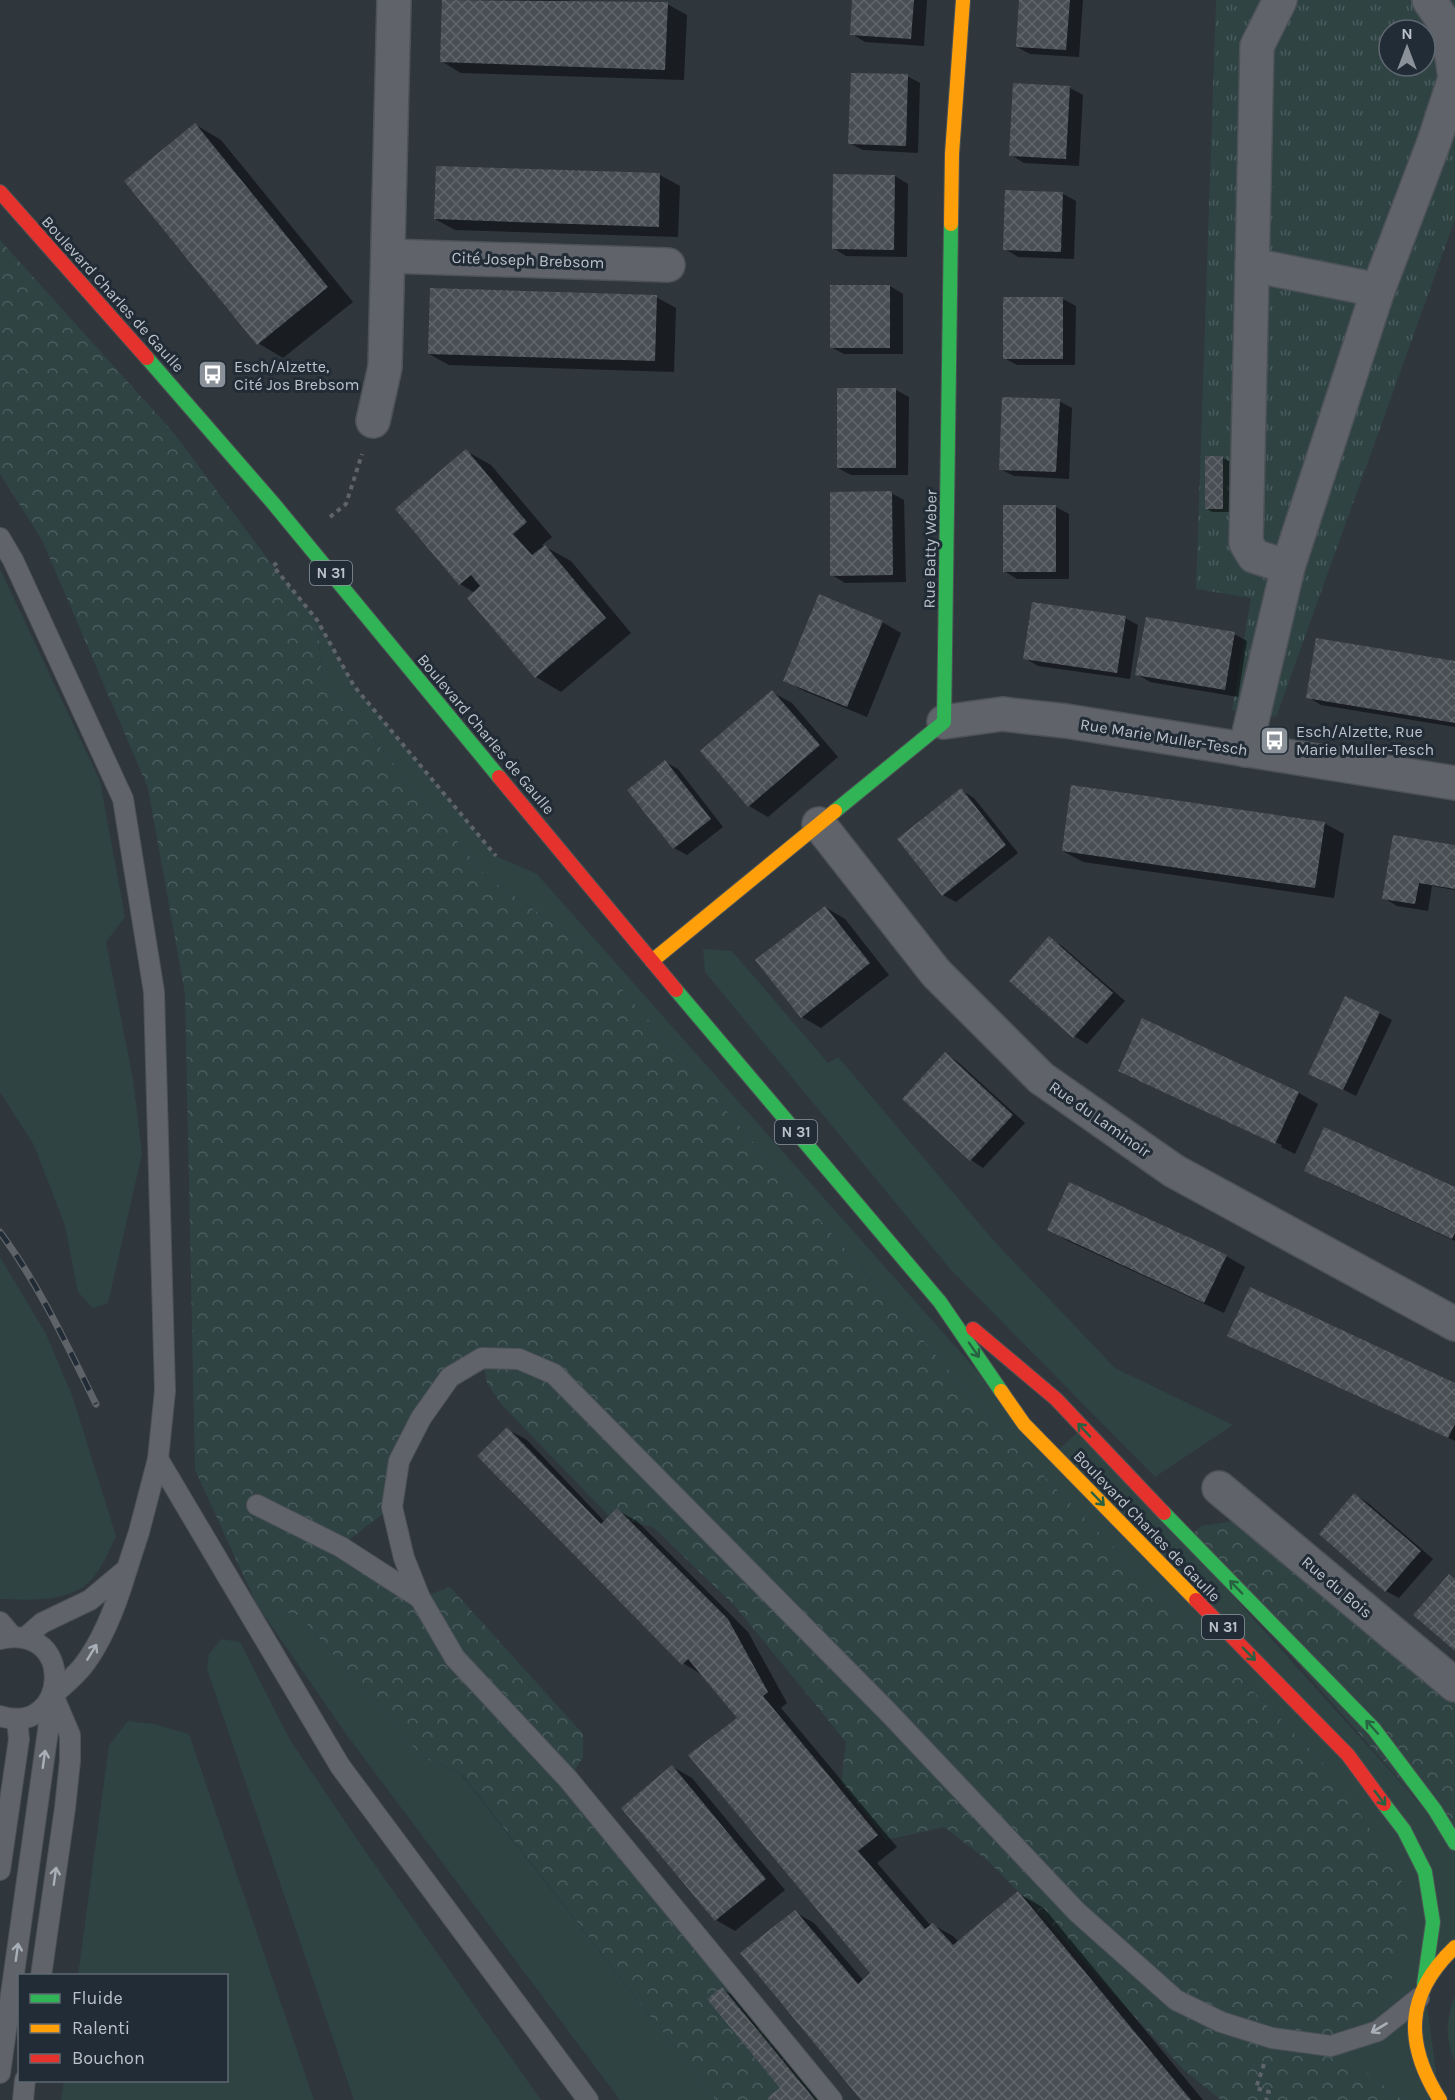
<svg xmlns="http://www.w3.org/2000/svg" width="1455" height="2100" font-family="Karla,sans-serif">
<defs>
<pattern id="forest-crowns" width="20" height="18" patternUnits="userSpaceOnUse" patternTransform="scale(1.5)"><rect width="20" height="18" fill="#2f4343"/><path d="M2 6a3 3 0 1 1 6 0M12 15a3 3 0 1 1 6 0" fill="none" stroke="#4b5c5d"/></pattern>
<pattern id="park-tufts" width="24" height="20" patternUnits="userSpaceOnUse" patternTransform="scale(1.5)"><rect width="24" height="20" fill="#2f4343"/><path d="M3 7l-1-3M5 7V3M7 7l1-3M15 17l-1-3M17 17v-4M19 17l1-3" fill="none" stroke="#4b5c5d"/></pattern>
<pattern id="building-cross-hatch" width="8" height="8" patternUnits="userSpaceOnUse" patternTransform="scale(1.5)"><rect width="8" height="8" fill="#484e53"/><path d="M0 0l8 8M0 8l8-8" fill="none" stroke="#60666a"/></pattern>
</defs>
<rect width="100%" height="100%" fill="#2f363c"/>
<g fill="#2f4343">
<polygon points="0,569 100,781 125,917 106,942 133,1079 142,1154 108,1303 93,1308 78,1292 65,1226 34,1145 0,1092"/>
<polygon points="317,620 354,686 496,856 537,874 1024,1424 1054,1454 1082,1428 1455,1843 1455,1947 1424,1984 1440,2100 1403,2100 1331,2046 1329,1769 1008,1439 585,946 486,876 322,676"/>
<polygon points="703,949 732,951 828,1063 838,1057 995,1242 1115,1368 1233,1425 1155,1477 951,1270 705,972"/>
<path d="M0,1257l46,77 27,64 43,138c-8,17 -17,40 -33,51 -22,15 -57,13 -83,12z"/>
<polygon points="257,1605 300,1616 422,1757 460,1773 716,2100 620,2100 346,1734"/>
<polygon points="221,1639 240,1642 290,1740 361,1845 541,2100 354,2100 207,1669 209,1654"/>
<polygon points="128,1721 154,1724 189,1734 314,2100 61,2100 64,2081 226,2080 226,1976 78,1975 109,1745"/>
<path d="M1455,1996v66c-10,-24 -10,-41 0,-66z"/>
</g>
<g fill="url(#forest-crowns)">
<polygon points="0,240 173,432 273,566 317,620 322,676 486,876 585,946 1008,1439 1329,1769 1400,1872 1410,1932 1388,1988 1332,2046 1403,2100 1221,2100 1184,2070 1025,1898 987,1860 944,1827 886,1840 841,1783 846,1742 734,1605 653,1527 610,1517 501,1404 487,1383 482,1358 421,1418 392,1507 341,1546 420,1598 450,1587 583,1734 583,1757 569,1779 832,2100 716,2100 461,1773 422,1757 300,1616 257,1605 195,1470 185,994 148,788 42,540 0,474"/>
<polygon points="1255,1518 1455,1695 1455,1843 1188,1538 1201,1526"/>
</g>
<path fill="url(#park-tufts)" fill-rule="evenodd" d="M1216,0h239v220l-179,497 -44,-7 19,-112 -55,-9zM1389,30h36v36h-36z"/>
<g fill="#0007">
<polygon points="443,0 551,0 667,4 687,15 684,80 461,73 441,61"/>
<polygon points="854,0 927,0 924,46 865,42 852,34"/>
<polygon points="1020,0 1083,0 1079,57 1030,54 1017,47"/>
<polygon points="907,76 920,83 918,153 863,150 849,143"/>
<polygon points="1015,85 1070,88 1083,95 1079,166 1024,163 1011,155"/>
<polygon points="196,125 221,140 353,302 283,358 258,343"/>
<polygon points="437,167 660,175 680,186 678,237 455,230 435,219"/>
<polygon points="895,176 908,184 907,257 846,256 833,248"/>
<polygon points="1063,194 1076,201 1074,259 1018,257 1005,249"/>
<polygon points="890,286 903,294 903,354 844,354 831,347"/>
<polygon points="656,297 676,308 674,372 449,365 429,354"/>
<polygon points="1063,299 1076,306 1075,365 1017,365 1004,358"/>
<polygon points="896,390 909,397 908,475 851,475 838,468"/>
<polygon points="1059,401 1072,408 1069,479 1014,476 1000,469"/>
<polygon points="466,451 491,465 552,537 542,545 571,561 631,633 561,692 536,677 475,593 460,584"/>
<polygon points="1223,458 1229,461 1229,512 1212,512 1206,508"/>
<polygon points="891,493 904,500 906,582 845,583 832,575"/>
<polygon points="1056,507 1069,514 1069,579 1017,579 1004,571"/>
<polygon points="1125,618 1138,625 1130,679 1038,666 1025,658"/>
<polygon points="882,622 901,633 867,717 804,691 784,680"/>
<polygon points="1234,634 1247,641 1238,697 1150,682 1137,674"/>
<polygon points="1455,662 1455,727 1321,705 1308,697"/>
<polygon points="772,692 792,703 838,757 768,817 749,806"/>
<polygon points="665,762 678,769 723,827 687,855 674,848"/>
<polygon points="961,790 974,798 1018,853 956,902 943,895"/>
<polygon points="1324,823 1344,834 1334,898 1083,862 1063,851"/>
<polygon points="1455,847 1455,890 1432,886 1428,911 1397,906 1384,898"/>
<polygon points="825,907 845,919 889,975 821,1028 802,1017"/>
<polygon points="1049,938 1062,946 1125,1001 1087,1044 1074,1036"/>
<polygon points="1379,1013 1392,1020 1356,1096 1310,1073"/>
<polygon points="1143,1020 1299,1093 1318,1104 1295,1154 1281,1147 1282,1145 1138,1078 1138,1081 1120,1070"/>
<polygon points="945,1054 958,1062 1025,1123 983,1168 971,1160"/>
<polygon points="1306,1170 1455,1189 1455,1241 1325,1181"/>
<polygon points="1049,1229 1226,1256 1245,1267 1224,1313 1068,1241"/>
<polygon points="1242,1343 1455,1385 1455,1441"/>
<polygon points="507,1429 527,1440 605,1522 617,1510 637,1521 748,1632 787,1703 781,1708 897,1847 877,1863 931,1926 933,1925 953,1936 959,1942 1018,1893 1044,1908 1203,2100 863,2100 795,1912 814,1923 864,1981 872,1973 739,1718 704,1676 683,1663"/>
<polygon points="1355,1495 1368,1503 1433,1559 1399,1598 1386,1591"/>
<polygon points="673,1767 692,1778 785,1890 735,1931 716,1920"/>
<polygon points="722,1989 742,2000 824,2100 773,2100 782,2088"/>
</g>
<g fill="url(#building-cross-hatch)">
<polygon points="442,0 668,2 665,70 440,62"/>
<polygon points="852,0 914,0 911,39 850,35"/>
<polygon points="1019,0 1070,0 1066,50 1016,47"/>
<polygon points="851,73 908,74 906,146 848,144"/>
<polygon points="1013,83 1070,86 1066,159 1009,156"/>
<polygon points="195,123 328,287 257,345 124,181"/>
<polygon points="436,166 660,173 659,227 434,219"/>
<polygon points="833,174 895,175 894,250 832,249"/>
<polygon points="1005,190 1063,192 1061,252 1003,250"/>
<rect x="830" y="285" width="60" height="63"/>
<polygon points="430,288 657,295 655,361 428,354"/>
<rect x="1003" y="297" width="60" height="62"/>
<rect x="837" y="388" width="59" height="80"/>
<polygon points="1002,397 1060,399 1056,472 999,470"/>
<polygon points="466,449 527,522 513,534 532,555 545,545 606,618 535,678 467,598 480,586 471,575 459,585 395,509"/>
<rect x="1205" y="456" width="18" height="53"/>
<polygon points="892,491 893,575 830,576 830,492"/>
<rect x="1003" y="505" width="53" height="67"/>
<polygon points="819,594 883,621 847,707 783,681"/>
<polygon points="1032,602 1126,616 1117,673 1023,659"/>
<polygon points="1146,617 1235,632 1225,690 1135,675"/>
<polygon points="1316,638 1455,661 1455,723 1306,698"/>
<polygon points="772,690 820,745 748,807 700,751"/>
<polygon points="665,760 711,819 673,849 627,790"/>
<polygon points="1071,785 1325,822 1315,888 1062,851"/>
<polygon points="961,788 1006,845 942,896 897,839"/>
<polygon points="1393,835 1455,845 1455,889 1419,883 1415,904 1382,899"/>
<polygon points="825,906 870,963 801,1018 755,960"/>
<polygon points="1049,936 1113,993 1073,1038 1009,981"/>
<polygon points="1345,996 1380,1012 1343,1090 1308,1074"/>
<polygon points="1142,1018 1299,1092 1275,1144 1118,1071"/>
<polygon points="945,1052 1013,1115 970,1161 902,1099"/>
<polygon points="1324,1127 1455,1187 1455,1233 1452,1239 1304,1171"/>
<polygon points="1069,1182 1227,1255 1204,1303 1047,1230"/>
<polygon points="1250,1287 1455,1383 1455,1424 1448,1438 1227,1336"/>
<polygon points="507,1427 601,1524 617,1508 728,1619 768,1692 763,1696 878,1835 858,1851 925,1929 933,1923 953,1945 1018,1891 1191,2100 861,2100 740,1953 795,1910 858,1984 870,1973 688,1755 737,1718 688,1659 682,1665 477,1456"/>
<polygon points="1354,1493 1421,1551 1385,1592 1319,1534"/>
<polygon points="1449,1574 1455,1579 1455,1651 1413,1615"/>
<polygon points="672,1765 766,1879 715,1921 621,1808"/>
<polygon points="722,1987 815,2100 771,2100 768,2097 780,2088 707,1999"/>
</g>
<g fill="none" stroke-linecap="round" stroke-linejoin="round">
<defs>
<g id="lane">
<polyline points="0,538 13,560 123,799 154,992 165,1391 158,1459 139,1532 127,1569"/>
<polyline points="158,1459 340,1766 588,2100"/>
<polyline points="257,1505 341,1547 420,1598"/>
<polyline points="0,1622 12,1636"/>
<path d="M0,1639c77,-17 69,99 0,77"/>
<polyline points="0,1870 19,1739 17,1719"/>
<polyline points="41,1976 65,1808 70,1761 70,1735 53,1695"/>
<path d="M0,2073l53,-378c10,-9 21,-18 30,-29 20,-26 35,-66 44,-97l-37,31 -48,23 -16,14"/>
<polyline points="23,2100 25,2080"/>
<polyline points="832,2100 568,1779 455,1658 420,1598 404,1558 392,1507 399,1461 421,1418 450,1377 482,1358 519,1359 554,1374 889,1713 1077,1912 1176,2000 1221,2022 1272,2038 1331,2046 1378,2031 1419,1998"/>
</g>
<g id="street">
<polyline points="1280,0 1257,46 1246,543 1254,556 1288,567"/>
<polyline points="388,256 668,265"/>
<polyline points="1252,265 1378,290"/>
<polyline points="373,421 385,367 394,0"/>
<polyline points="944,722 1002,714 1066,721 1455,783"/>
<polyline points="1245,750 1288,567 1378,290 1434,142 1455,78 1448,28 1429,0"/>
<polyline points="819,824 936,973 1041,1078 1174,1171 1455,1324"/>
<polyline points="1219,1488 1455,1685"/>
</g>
<g id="fast">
<polyline points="147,358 273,503 499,777"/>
<polyline points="835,811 944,722 951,224"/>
<polyline points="676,990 940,1302 1001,1391"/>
<polyline points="1164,1513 1374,1729 1435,1810 1455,1843"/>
<polyline points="1384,1804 1404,1830 1425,1872 1433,1922 1424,1984"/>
</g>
<g id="slow">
<polyline points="951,224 952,154 963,0"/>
<polyline points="652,961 835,811"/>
<polyline points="1001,1391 1024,1424 1196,1600"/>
<path d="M1440,2100c-36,-57 -35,-106 15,-153"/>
</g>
<g id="jam">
<polyline points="0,192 147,358"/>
<polyline points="499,777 676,990"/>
<polyline points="973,1329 1056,1399 1164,1513"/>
<polyline points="1196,1600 1348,1755 1384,1804"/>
</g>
</defs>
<use href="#lane" stroke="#4d5256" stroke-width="22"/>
<use href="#street" stroke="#4d5256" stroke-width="36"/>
<use href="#fast" stroke="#4d5256" stroke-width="16"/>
<use href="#slow" stroke="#4d5256" stroke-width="16"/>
<use href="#jam" stroke="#4d5256" stroke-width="16"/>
<g stroke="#5d6368" stroke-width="4" stroke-dasharray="4.5 4.5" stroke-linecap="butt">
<polyline points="330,517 346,504 362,454"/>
<polyline points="277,563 273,566 317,620 354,686 496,856"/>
<polyline points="1264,2064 1256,2088 1269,2092 1266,2100"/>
</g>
<use href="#lane" stroke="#60646a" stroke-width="20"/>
<use href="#street" stroke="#60646a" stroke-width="33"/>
<use href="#fast" stroke="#30b455" stroke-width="14"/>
<use href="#slow" stroke="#ff9f0a" stroke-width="14"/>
<use href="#jam" stroke="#e5322d" stroke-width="14"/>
<defs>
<path id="rail" d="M0,1232c39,53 67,113 96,172"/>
</defs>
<use href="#rail" stroke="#5e6368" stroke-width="7"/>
<use href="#rail" stroke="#222c36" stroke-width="4.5" stroke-dasharray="14" stroke-linecap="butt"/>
</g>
<defs><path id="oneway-shaft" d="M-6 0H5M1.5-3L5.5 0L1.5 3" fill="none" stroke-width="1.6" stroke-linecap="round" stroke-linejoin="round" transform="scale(1.5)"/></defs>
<g stroke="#286242">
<use href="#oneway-shaft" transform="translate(974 1350) rotate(55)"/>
<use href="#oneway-shaft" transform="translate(1084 1430) rotate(-133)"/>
<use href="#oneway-shaft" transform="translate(1098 1499) rotate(46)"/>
<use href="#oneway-shaft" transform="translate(1236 1587) rotate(-134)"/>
<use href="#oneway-shaft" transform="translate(1249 1654) rotate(46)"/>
<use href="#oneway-shaft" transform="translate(1372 1727) rotate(-132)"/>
<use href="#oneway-shaft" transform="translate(1380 1798) rotate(53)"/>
</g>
<g stroke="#a9afb8">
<use href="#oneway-shaft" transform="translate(92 1652) rotate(-59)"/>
<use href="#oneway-shaft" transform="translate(44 1759) rotate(-82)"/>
<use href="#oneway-shaft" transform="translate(55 1876) rotate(-82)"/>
<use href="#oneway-shaft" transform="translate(17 1952) rotate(-82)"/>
<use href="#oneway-shaft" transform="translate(1379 2028) rotate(149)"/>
</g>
<defs>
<symbol id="bus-square" viewBox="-11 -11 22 22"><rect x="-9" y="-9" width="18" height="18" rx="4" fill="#8a9199" stroke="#222c36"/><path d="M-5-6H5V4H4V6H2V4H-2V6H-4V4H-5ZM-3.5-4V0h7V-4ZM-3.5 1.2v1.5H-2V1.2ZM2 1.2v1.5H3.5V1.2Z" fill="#fff"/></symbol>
</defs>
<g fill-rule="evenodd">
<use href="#bus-square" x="196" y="358" width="33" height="33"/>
<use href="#bus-square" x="1258" y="724" width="33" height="33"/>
</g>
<g text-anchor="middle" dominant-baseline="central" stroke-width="6" stroke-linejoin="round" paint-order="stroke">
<g fill="#222c36" stroke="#8d959e" stroke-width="1.5">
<rect x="310" y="561" width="42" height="24" rx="4.5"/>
<rect x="775" y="1120" width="42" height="24" rx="4.5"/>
<rect x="1202" y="1615" width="42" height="24" rx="4.5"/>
</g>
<g font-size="15" font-weight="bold" fill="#bbc2cb">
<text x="331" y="573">N 31</text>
<text x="796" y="1132">N 31</text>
<text x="1223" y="1627">N 31</text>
</g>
<g font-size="16" fill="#bbc2cb" stroke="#222c36">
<text transform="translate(528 260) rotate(2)">Cité Joseph Brebsom</text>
<text transform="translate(113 294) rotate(48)">Boulevard Charles de Gaulle</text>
<text transform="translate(930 549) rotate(-89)">Rue Batty Weber</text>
<text transform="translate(486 734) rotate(50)">Boulevard Charles de Gaulle</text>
<text transform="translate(1164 737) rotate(9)">Rue Marie Muller-Tesch</text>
<text transform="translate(1100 1119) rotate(35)">Rue du Laminoir</text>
<text transform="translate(1147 1526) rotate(46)">Boulevard Charles de Gaulle</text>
<text transform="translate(1337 1587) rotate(40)">Rue du Bois</text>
</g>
<g font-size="16" fill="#bbc2cb" stroke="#222c36" text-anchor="start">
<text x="234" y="366">Esch/Alzette,<tspan x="234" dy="18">Cité Jos Brebsom</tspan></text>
<text x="1296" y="731">Esch/Alzette, Rue<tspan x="1296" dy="18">Marie Muller-Tesch</tspan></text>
</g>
</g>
<rect x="18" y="1974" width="210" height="108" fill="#222c36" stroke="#5f6872" stroke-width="1.5"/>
<rect x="30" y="1994" width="30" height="9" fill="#30b455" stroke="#5f6872" stroke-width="1.5"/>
<text x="72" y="2004" font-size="18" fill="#bbc2cb">Fluide</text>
<rect x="30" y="2024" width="30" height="9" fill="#ff9f0a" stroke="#5f6872" stroke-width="1.5"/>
<text x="72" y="2034" font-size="18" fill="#bbc2cb">Ralenti</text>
<rect x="30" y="2054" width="30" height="9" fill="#e5322d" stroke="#5f6872" stroke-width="1.5"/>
<text x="72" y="2064" font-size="18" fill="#bbc2cb">Bouchon</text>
<g transform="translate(1407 48)"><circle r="28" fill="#222c36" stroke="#5f6872" stroke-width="1.5"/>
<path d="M0-4.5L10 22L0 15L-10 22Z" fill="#8a9199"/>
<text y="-9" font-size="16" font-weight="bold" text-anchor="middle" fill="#bbc2cb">N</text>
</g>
</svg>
